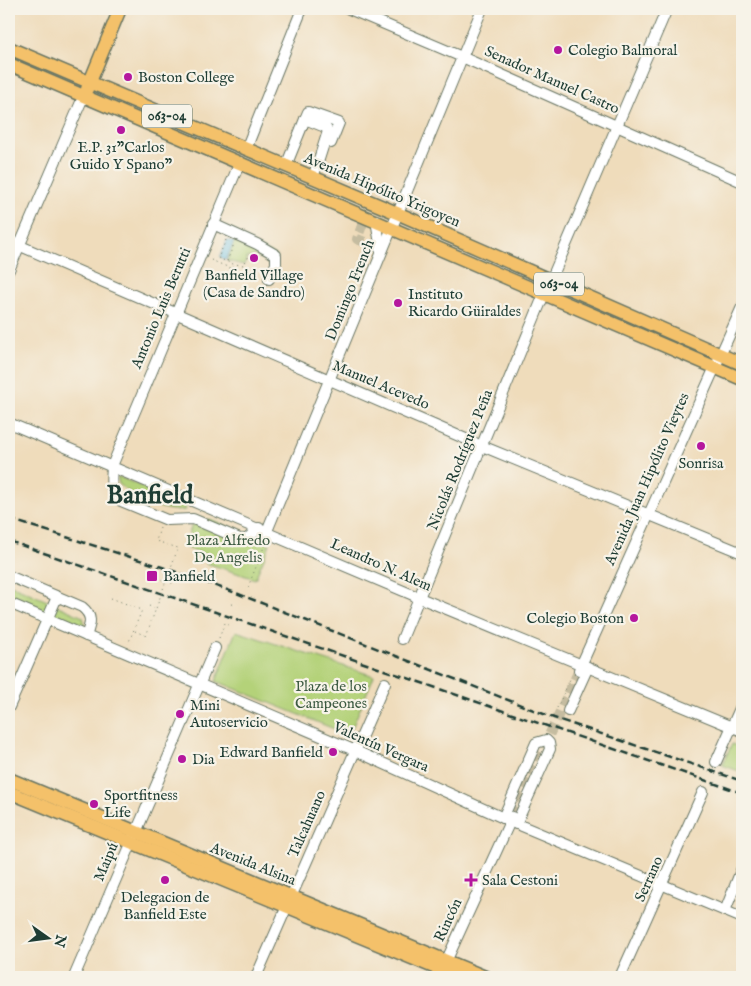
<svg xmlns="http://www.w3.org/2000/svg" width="751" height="986" font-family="'IM FELL English',serif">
<rect width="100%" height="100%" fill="#f7f3e8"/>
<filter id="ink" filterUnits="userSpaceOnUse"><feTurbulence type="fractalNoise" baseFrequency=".02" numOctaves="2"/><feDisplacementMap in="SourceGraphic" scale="10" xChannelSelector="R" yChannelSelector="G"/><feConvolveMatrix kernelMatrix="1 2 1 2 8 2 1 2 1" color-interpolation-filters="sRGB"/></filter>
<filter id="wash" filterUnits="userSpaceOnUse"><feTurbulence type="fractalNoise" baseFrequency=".0096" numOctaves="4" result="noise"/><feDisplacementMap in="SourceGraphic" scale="20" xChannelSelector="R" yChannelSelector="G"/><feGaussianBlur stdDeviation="1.12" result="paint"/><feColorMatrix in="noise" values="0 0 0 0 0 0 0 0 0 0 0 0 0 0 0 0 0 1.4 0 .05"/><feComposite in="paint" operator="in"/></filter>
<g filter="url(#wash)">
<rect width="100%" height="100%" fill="#efdcbb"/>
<g fill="#b4d279" stroke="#6a8856">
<polygon points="236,237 276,255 269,267 267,261 255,256 247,258 244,265 227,261"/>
<path d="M117,476l68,29v5c-22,3 -49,-11 -66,-26z"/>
<polygon points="210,519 270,544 255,579 206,563 208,556 184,547 193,522"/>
<polygon points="9,584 83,617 85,625 80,629 9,597"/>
<polygon points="236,631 374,676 349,735 216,681"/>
<polygon points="732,744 742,749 742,772 722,765"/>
</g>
<polygon fill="#68bee5" stroke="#447e8c" points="227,240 234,242 226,260 220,257"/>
</g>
<g filter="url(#ink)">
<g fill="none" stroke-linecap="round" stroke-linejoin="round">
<g stroke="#c5bca0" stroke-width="10" stroke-dasharray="10 5" stroke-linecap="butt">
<polyline points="363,223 357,239 377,247"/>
<polyline points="512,816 579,670"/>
</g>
<defs>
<g id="minor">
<polyline points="349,9 462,57 742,182"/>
<polyline points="305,119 308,112 339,123 331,143"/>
<polyline points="246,149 302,9"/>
<path d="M240,162l-128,304c-1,15 -3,26 9,35l46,19 26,-1 47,20h7l12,-11"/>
<polyline points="286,166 305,119 325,127 328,131 313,178"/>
<polyline points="376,220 380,244 379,248"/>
<polyline points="213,224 257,244 276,255 276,264 269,279"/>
<polyline points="9,241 482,446 742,553"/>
<polyline points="9,270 84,95"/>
<polyline points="551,280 667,9"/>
<polyline points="9,423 420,598 742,731"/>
<polyline points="267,531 482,9"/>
<path d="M9,576l73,31c11,9 9,16 4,29"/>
<polyline points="9,603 356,751 510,821 742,918"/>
<polyline points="402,639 545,292"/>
<polyline points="579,670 742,307"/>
<polyline points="9,707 57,597"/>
<polyline points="568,711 588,667"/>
<polyline points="716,762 742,704"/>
<polyline points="503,818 536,743 546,740 549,743 550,749 516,824"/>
<polyline points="725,911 742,868"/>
<polyline points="74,977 215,648"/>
<polyline points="256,977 385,683"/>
<polyline points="439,977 512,817"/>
<polyline points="620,977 703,792"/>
</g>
<g id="major">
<polyline points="9,48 397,213 742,364"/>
<polyline points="9,64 742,379"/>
<polyline points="87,89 120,9"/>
<polyline points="9,779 485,977"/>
<polyline points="9,792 458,977"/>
</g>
</defs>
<use href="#minor" stroke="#687563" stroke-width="12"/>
<use href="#major" stroke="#687563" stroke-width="15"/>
<g stroke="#687563" stroke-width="1" stroke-dasharray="1 4" stroke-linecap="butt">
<polyline points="226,240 218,258 233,264 244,265 247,258 255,256 259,258"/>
<polyline points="211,260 232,269 233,265"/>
<polyline points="227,261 234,244"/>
<polyline points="160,528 156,541 178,548"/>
<polyline points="9,531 18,534"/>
<polyline points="157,578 175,584"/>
<polyline points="248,587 266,542"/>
<polyline points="111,598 142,610 128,644"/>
<polyline points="232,604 236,605"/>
<polyline points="149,606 156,609"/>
<polyline points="135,631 146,636"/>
<polyline points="219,638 225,623 229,625"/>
<polyline points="557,708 571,677"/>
</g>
<use href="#minor" stroke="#fff" stroke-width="10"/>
<use href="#major" stroke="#f4c16a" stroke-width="12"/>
<g stroke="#1f3d34" stroke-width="2.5" stroke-dasharray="8 4" stroke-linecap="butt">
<polyline points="9,519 162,567 236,593 554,718 742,781"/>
<polyline points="9,541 742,793"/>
</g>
<polyline stroke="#687563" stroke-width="1" stroke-dasharray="1 4" stroke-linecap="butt" points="146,636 178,548"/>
</g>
</g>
<g fill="#b5179e" stroke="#f7f3e8" stroke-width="2">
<circle cx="558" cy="50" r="5"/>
<circle cx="128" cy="77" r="5"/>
<circle cx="121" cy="130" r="5"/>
<circle cx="254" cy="258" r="5"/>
<circle cx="398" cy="303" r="5"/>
<circle cx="701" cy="446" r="5"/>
<rect x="146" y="570" width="12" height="12" rx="2.5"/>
<circle cx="634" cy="618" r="5"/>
<circle cx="180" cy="714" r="5"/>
<circle cx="333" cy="752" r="5"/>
<circle cx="182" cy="759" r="5"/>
<circle cx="94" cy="804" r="5"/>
<circle cx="165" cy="880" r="5"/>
<path d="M468.5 872.5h5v5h5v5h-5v5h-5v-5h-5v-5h5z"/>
</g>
<g text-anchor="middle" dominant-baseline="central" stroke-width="4.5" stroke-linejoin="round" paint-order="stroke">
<g fill="#f7f3e8" stroke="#60746a" stroke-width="1">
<rect x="142" y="104.5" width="50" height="23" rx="4"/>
<rect x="534" y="272.5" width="50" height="23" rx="4"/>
</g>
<g font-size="14" font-weight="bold" fill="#1f3d34">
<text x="167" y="116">063-04</text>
<text x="559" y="284">063-04</text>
</g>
<g font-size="15" fill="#1f3d34" stroke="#f7f3e8" text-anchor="start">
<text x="568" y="50">Colegio Balmoral</text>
<text x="138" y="77">Boston College</text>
<text x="121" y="147" text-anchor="middle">E.P. 31"Carlos<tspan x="121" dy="17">Guido Y Spano"</tspan></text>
<text x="254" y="275" text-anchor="middle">Banfield Village<tspan x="254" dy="17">(Casa de Sandro)</tspan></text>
<text x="408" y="294">Instituto<tspan x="408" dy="17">Ricardo Güiraldes</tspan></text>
<text x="701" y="463" text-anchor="middle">Sonrisa</text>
<text x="163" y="576">Banfield</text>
<text x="624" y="618" text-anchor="end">Colegio Boston</text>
<text x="190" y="705">Mini<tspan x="190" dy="17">Autoservicio</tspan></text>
<text x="323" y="752" text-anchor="end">Edward Banfield</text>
<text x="192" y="759">Dia</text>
<text x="104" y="795">Sportfitness<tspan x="104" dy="17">Life</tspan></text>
<text x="482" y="880">Sala Cestoni</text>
<text x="165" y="897" text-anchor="middle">Delegacion de<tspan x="165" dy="17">Banfield Este</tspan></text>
</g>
<g font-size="15" fill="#1f3d34" stroke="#f7f3e8">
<text transform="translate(552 80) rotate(24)">Senador Manuel Castro</text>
<text transform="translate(382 190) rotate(23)">Avenida Hipólito Yrigoyen</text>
<text transform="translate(350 290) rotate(-68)">Domingo French</text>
<text transform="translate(161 308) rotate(-67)">Antonio Luis Berutti</text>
<text transform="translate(381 385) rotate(23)">Manuel Acevedo</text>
<text transform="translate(460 460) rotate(-68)">Nicolás Rodríguez Peña</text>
<text transform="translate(647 479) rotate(-66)">Avenida Juan Hipólito Vieytes</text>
<text transform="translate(381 565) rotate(24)">Leandro N. Alem</text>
<text transform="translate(381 747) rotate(24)">Valentín Vergara</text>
<text transform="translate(307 824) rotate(-66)">Talcahuano</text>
<text transform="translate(106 862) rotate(-67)">Maipú</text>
<text transform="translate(253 864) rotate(22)">Avenida Alsina</text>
<text transform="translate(649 879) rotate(-66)">Serrano</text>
<text transform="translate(448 920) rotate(-65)">Rincón</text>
</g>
<g font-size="15" fill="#3d5b42" stroke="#f7f3e8">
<text x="228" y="540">Plaza Alfredo<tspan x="228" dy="17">De Angelis</tspan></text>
<text x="331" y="686">Plaza de los<tspan x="331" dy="17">Campeones</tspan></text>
</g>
<g font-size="25" font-weight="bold" fill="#1f3d34" stroke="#f7f3e8">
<text x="150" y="496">Banfield</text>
</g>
</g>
<rect width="751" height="986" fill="none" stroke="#f7f3e8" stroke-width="30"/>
<g transform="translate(48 938) rotate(104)" stroke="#f7f3e8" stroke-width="4" paint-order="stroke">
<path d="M0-4L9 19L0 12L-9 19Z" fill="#1f3d34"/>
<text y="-8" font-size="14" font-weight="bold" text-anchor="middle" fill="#1f3d34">N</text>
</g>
</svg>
